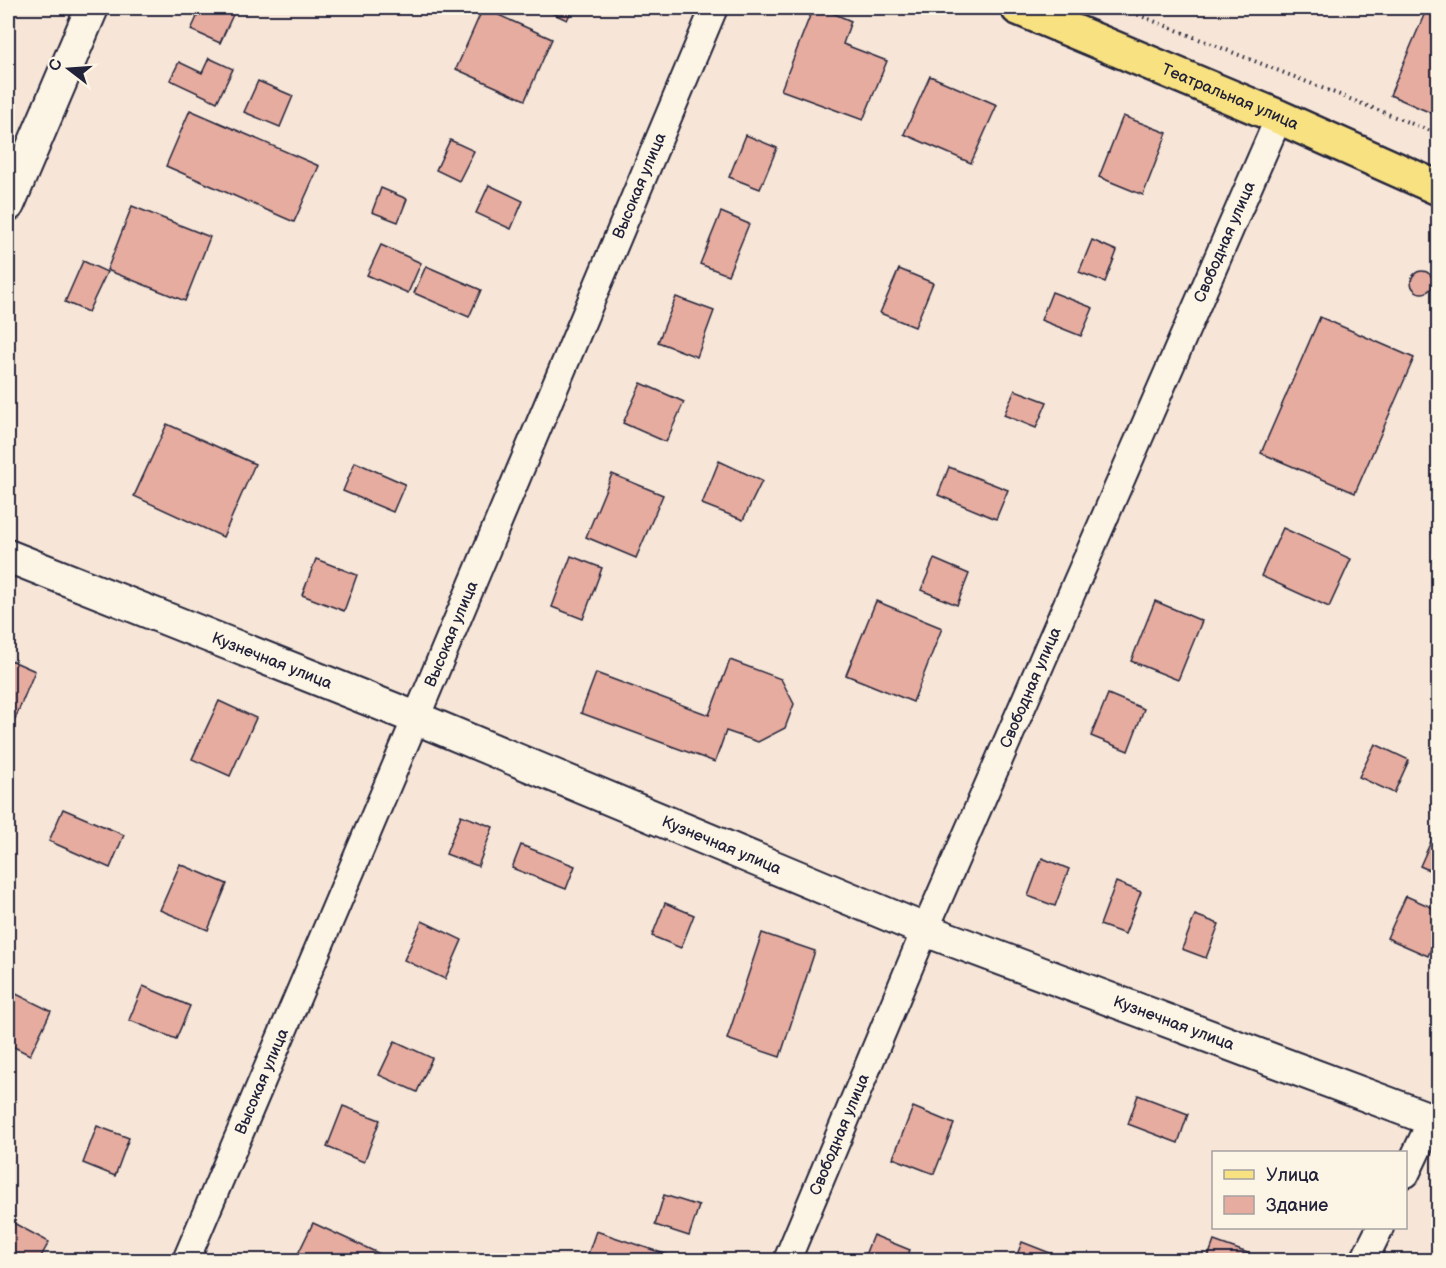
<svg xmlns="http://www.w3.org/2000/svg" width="1446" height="1268" font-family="'Balsamiq Sans',sans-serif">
<rect width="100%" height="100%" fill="#f7e6d7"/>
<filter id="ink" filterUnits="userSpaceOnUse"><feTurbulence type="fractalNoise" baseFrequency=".0167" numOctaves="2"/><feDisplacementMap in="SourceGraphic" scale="12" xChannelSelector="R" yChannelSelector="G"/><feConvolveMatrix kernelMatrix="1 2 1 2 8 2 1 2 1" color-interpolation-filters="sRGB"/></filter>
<g filter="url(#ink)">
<g fill="#e5ac9f" stroke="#22223b" stroke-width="1.5">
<polygon points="201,8 236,8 220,43 191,30"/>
<polygon points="424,8 447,8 443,16"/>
<polygon points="483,8 552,39 525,100 456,69"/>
<polygon points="541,8 573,8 567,20"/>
<polygon points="813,8 821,8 851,21 843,44 887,61 863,120 781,90"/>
<polygon points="1427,8 1438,8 1438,116 1390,95"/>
<polygon points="209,58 233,69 217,102 170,80 179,62 202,73"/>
<polygon points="930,76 997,105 971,163 904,134"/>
<polygon points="258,81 293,96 280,127 244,112"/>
<polygon points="190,110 319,166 294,222 166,166"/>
<polygon points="1123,116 1167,133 1143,195 1099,177"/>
<polygon points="746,135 777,148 760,189 729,177"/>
<polygon points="450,140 474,151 459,181 436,170"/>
<polygon points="489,185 523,201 511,229 476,213"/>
<polygon points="381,188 407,199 398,222 372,212"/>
<polygon points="132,206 210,237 185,301 107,270"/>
<polygon points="721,212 749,224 728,275 700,264"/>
<polygon points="1092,240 1117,251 1105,282 1079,272"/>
<polygon points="381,245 421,263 408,293 367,275"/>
<polygon points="83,261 107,272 88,312 65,302"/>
<polygon points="426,266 481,290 469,317 414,293"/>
<polygon points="899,269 933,283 915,327 880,313"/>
<circle cx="1422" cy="282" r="11"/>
<polygon points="1052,292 1093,308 1081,336 1041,320"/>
<polygon points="676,297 714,311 697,357 658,342"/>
<polygon points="1320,317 1414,358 1355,493 1261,453"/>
<polygon points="641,383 684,402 666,442 623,423"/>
<polygon points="1015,390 1047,402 1036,428 1004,415"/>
<polygon points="167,424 255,464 223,537 134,496"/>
<polygon points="719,461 762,481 743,520 702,504"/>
<polygon points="355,462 405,484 393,512 343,491"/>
<polygon points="949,467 1008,490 996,519 938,495"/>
<polygon points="612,474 663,495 636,558 586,537"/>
<polygon points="1283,528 1351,559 1329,607 1261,576"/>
<polygon points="571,556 602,568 583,619 552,607"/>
<polygon points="316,559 357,575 344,611 302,595"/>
<polygon points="934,559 969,574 957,605 921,590"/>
<polygon points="876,601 942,628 913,702 846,675"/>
<polygon points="1155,601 1202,621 1178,680 1131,661"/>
<polygon points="8,659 35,671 8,736"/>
<polygon points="730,660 781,679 794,704 785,728 758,742 726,731 715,762 581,713 596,673 709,715"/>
<polygon points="1108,694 1144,709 1128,751 1091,736"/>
<polygon points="219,701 256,718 230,776 192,759"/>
<polygon points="1375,744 1409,760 1394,793 1359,777"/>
<polygon points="63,809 124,835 110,868 49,841"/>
<polygon points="461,815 493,827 478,866 446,854"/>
<polygon points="1437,828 1438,828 1438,874 1420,866"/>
<polygon points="521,845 575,866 566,889 512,868"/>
<polygon points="1042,858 1069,869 1055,906 1028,896"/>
<polygon points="180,864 227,884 208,930 160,910"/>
<polygon points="1116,882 1141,892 1125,934 1100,925"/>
<polygon points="1406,896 1438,910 1438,932 1428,956 1387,938"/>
<polygon points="665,903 694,915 681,948 652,936"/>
<polygon points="1195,915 1219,924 1206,958 1182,949"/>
<polygon points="422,921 462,940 445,979 404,960"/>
<polygon points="762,933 815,951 780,1057 727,1039"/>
<polygon points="143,986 190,1006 176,1039 129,1020"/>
<polygon points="8,990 51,1011 30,1055 8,1044"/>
<polygon points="395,1041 432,1058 417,1092 379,1075"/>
<polygon points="1138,1095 1188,1114 1178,1143 1128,1124"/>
<polygon points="343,1106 380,1120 364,1162 327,1147"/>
<polygon points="913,1107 954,1124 934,1174 893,1158"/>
<polygon points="97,1126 129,1138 115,1176 83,1163"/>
<polygon points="664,1195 699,1206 689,1236 655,1225"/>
<polygon points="8,1220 49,1242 39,1260 8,1260"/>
<polygon points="313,1223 393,1260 295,1260"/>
<polygon points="596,1231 680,1259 680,1260 586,1260"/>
<polygon points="873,1235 910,1250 906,1260 863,1260"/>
<polygon points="1214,1241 1256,1256 1254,1260 1207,1260"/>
<polygon points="1022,1242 1068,1260 1015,1260"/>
</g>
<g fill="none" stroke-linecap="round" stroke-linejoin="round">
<defs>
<g id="minor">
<polyline points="1406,1174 1432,1119"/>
<path id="s1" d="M186,1260l230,-542 298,-710"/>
<path id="s2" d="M787,1260l138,-330 354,-813"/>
<polyline points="1364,1260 1380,1228"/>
</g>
<g id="tertiary">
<polyline points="8,205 92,8"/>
<path id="s3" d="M8,556l408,162 509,212 513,192"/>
</g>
<g id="primary">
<path id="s4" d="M1018,8l261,109 159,71"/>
</g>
</defs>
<use href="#minor" stroke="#22223b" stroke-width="30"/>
<use href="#tertiary" stroke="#22223b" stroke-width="36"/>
<use href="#primary" stroke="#22223b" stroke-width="38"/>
<polyline stroke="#22223b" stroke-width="4" stroke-dasharray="1.5 4.5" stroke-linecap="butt" points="1121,8 1438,134"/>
<use href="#minor" stroke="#fcf5e5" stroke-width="26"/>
<use href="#tertiary" stroke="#fcf5e5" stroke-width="32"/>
<use href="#primary" stroke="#f8e181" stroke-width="33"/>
</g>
</g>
<g text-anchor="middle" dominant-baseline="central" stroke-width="4.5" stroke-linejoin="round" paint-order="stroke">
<g font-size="16" fill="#22223b" stroke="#fcf5e5">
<text stroke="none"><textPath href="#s4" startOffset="230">Театральная улица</textPath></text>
<text stroke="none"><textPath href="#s1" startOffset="1166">Высокая улица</textPath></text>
<text stroke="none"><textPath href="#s2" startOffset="1108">Свободная улица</textPath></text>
<text stroke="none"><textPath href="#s1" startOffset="680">Высокая улица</textPath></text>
<text stroke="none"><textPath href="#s3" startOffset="284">Кузнечная улица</textPath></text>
<text stroke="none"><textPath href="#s2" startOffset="622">Свободная улица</textPath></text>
<text stroke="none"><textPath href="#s3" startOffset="770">Кузнечная улица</textPath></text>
<text stroke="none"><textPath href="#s3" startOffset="1256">Кузнечная улица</textPath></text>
<text stroke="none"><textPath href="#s1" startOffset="194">Высокая улица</textPath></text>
<text stroke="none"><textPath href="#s2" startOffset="136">Свободная улица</textPath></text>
</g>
</g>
<rect width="1446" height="1268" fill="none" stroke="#fcf5e5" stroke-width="30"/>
<rect x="15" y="15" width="1416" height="1238" fill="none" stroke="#22223b" stroke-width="2" filter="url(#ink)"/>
<rect x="1212" y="1151" width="195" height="78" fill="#fcf5e5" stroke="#a5a1a1" stroke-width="1.5"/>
<rect x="1224" y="1170" width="30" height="9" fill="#f8e181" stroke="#a5a1a1" stroke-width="1.5"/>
<text x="1266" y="1181" font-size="18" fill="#22223b">Улица</text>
<rect x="1224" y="1196" width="30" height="18" fill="#e5ac9f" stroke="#a5a1a1" stroke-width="1.5"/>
<text x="1266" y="1211" font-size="18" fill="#22223b">Здание</text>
<g transform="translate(69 69) rotate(287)" stroke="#fcf5e5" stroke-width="4.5" paint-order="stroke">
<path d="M0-4.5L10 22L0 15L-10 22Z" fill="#22223b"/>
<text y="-9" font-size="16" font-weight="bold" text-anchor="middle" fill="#22223b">С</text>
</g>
</svg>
